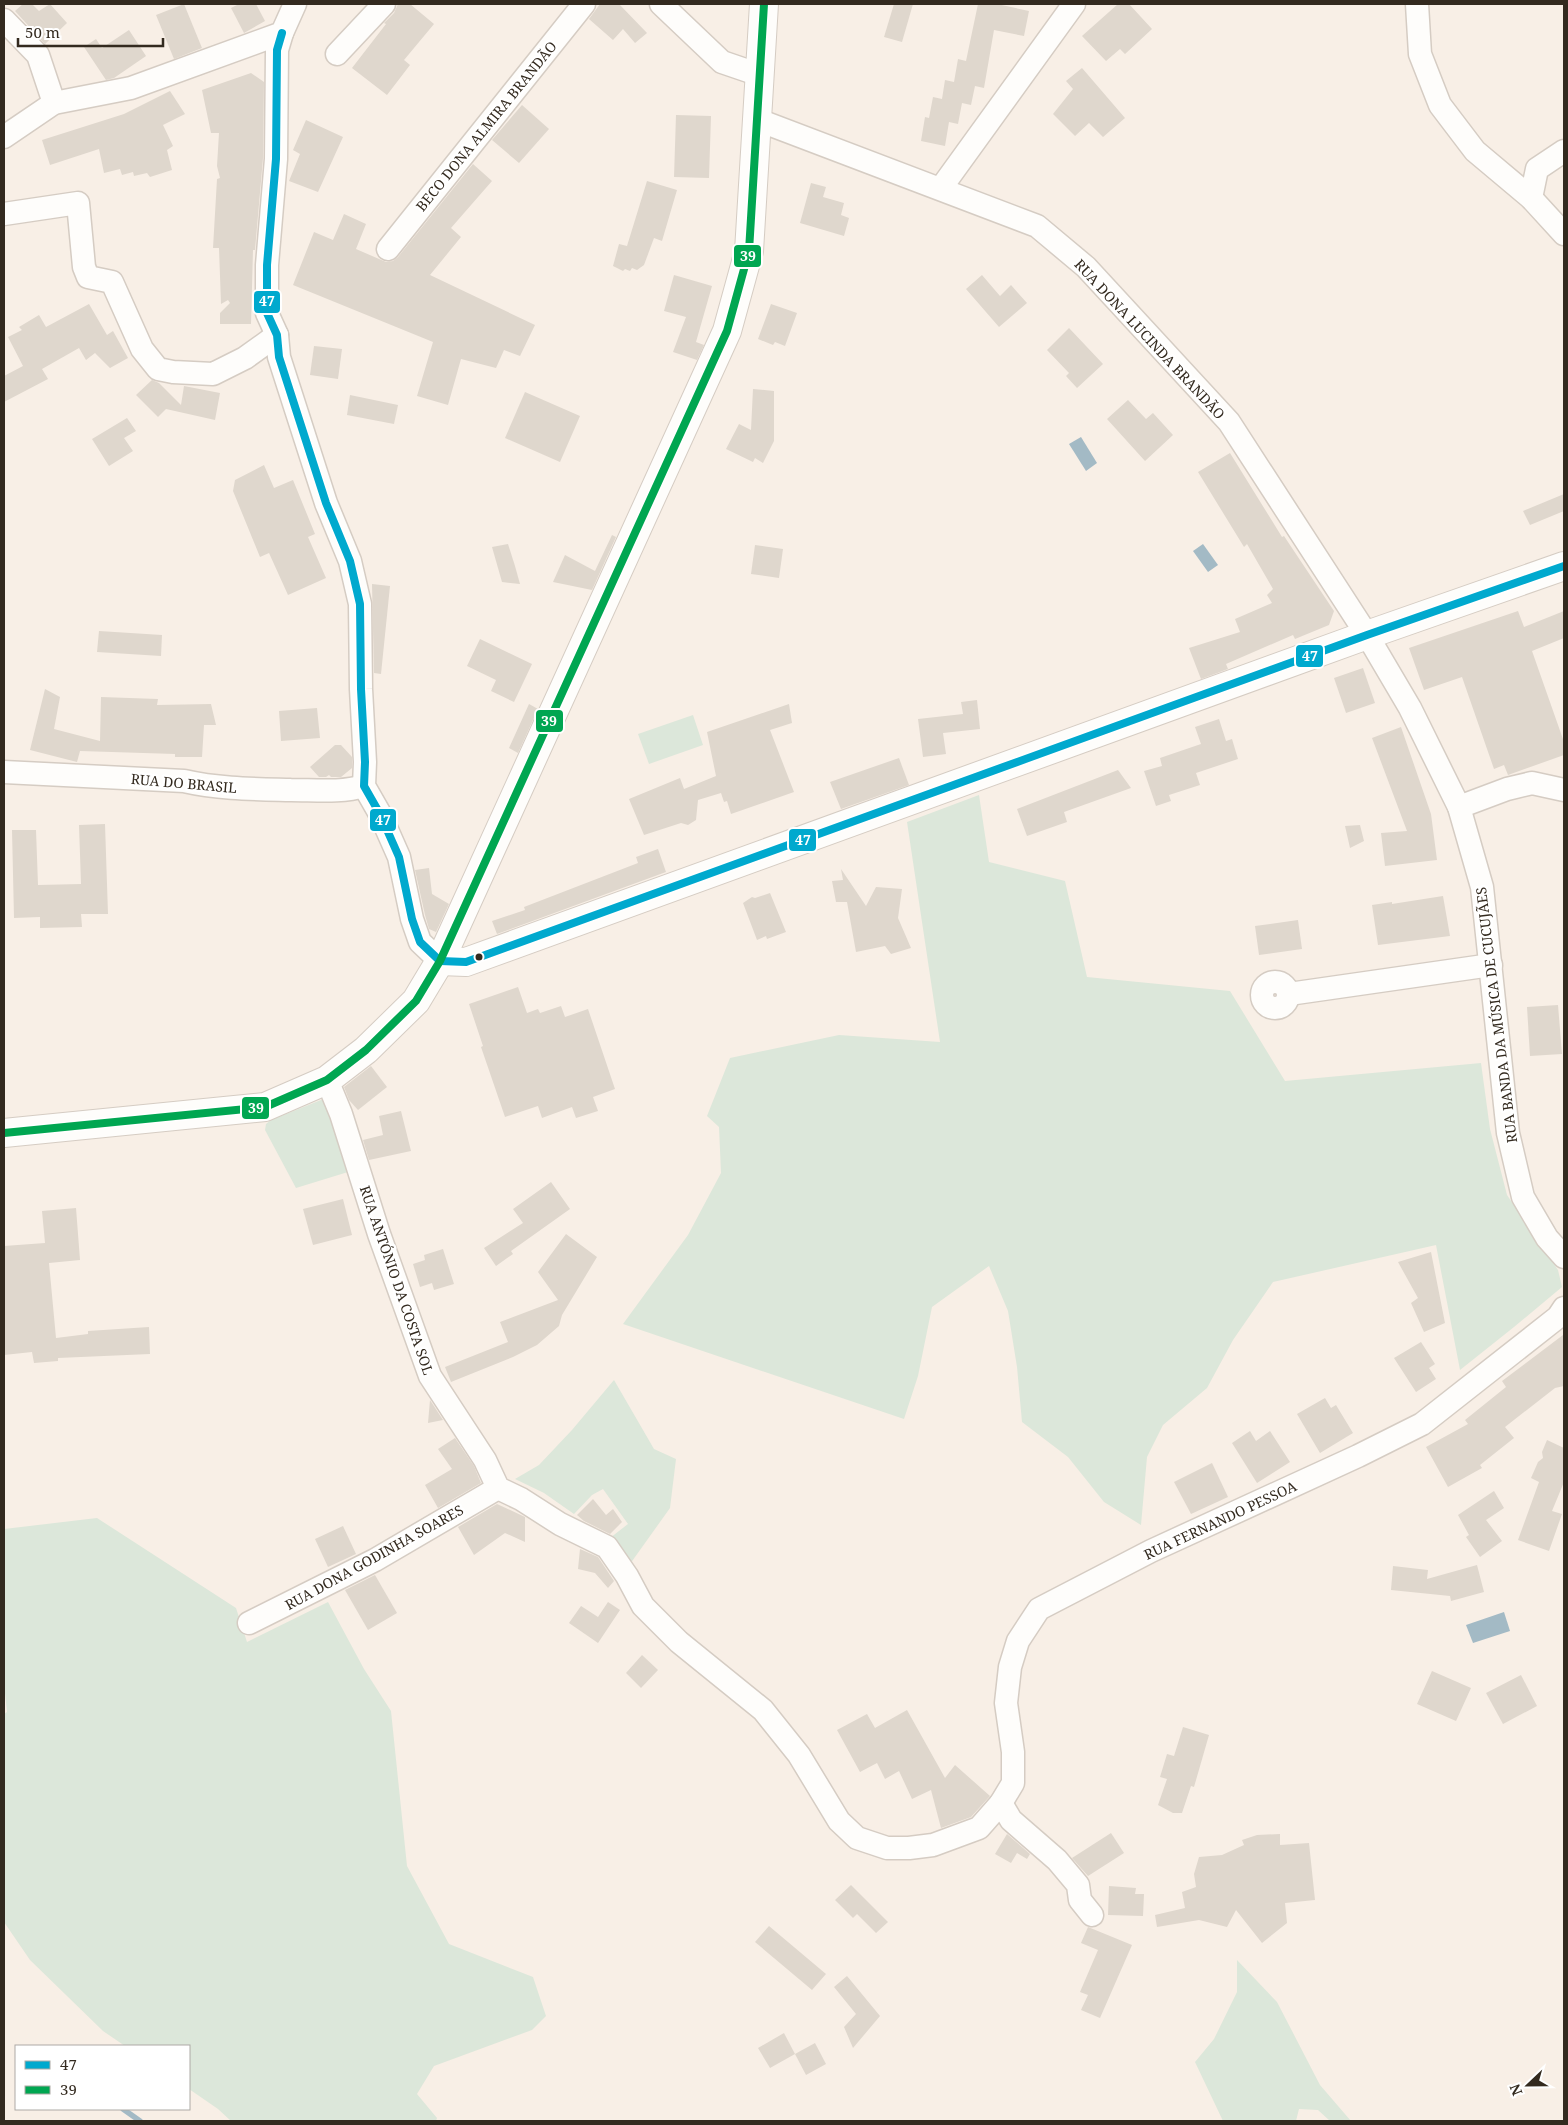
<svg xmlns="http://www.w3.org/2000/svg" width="1568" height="2125" font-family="'Noto Serif',serif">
<rect width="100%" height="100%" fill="#f8efe6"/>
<g fill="#dce7da">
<polygon points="693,715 703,745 649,764 638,734"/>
<polygon points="979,795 989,862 1065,881 1087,977 1230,991 1285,1081 1481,1063 1490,1129 1507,1195 1558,1270 1562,1287 1514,1327 1460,1370 1436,1245 1273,1282 1233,1340 1207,1388 1163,1425 1147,1457 1141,1525 1104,1502 1068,1457 1022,1422 1017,1367 1008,1311 989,1266 932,1307 918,1376 904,1419 623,1324 688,1235 721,1173 719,1127 707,1116 730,1058 839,1035 940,1042 907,822"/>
<polygon points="326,1098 348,1172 296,1188 265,1130 266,1124 271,1120"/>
<polygon points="614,1380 654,1449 676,1459 670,1508 630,1564 610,1538 628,1524 603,1489 592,1495 574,1514 544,1493 515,1479 539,1465 572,1430"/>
<polygon points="97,1518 236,1608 247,1642 328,1602 364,1669 391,1711 407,1866 449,1944 533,1977 546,2016 532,2030 434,2066 417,2094 437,2118 436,2121 231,2121 218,2109 189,2089 189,2046 125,2046 103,2031 30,1960 4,1922 4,1714 7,1712 4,1684 4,1529"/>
<polygon points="1237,1960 1277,2002 1320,2085 1351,2121 1330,2121 1318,2110 1299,2109 1296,2121 1223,2121 1195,2062 1214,2039 1237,1992"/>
</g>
<g fill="#a3bac5">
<polygon points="1081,437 1097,463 1086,471 1069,444"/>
<polygon points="1203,544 1218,565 1208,572 1193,551"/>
<polygon points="1504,1612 1510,1631 1473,1643 1466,1625"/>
</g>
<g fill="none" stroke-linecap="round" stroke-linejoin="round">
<polyline stroke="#a3bac5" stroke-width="5.5" points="123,2109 140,2121"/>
</g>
<g fill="#dfd7cd">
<polygon points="23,4 32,4 39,11 50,4 67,23 45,44 15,11"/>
<polygon points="184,4 202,48 174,59 156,15"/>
<polygon points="239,4 256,4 265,21 244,33 231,8"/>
<polygon points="398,4 410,4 434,24 404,60 410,65 387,95 352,68 386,24 384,23 394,13"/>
<polygon points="600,4 619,4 647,33 635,43 623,29 613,40 589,19"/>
<polygon points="894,4 913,4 902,42 884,37"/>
<polygon points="978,4 997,4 1029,11 1024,36 994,30 984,88 975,86 971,105 962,103 958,124 949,122 945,146 921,141 925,117 929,118 933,97 942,99 945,80 954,82 958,59 966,61"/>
<polygon points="1118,4 1129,4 1152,29 1125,54 1120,49 1106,61 1082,36"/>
<polygon points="129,30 146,56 114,78 106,80 84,47 96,39 102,48"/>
<polygon points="1082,68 1125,118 1103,137 1089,123 1075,136 1053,114 1073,89 1066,81"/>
<polygon points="251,73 264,82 263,158 255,250 253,250 251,324 220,324 220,313 230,303 228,300 221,304 219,248 213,248 217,179 220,178 217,166 219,133 211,133 202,90"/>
<polygon points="170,91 185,114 163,125 173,146 167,150 172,170 150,177 147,173 134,176 133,172 122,175 120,169 104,173 99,149 50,165 42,140 124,114"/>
<polygon points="522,105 549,129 519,163 492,140"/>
<polygon points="676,115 711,116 709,178 674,177"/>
<polygon points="306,120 343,137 318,192 289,181 300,154 293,150"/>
<polygon points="473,164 492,181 451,228 461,237 430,275 535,325 520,356 504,350 496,368 461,359 448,405 417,396 433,342 293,285 314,232 333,240 344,214 366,224 356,249 386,262 393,261 398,257"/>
<polygon points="647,181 677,190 662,241 654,238 644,265 637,270 632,268 630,271 625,269 623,271 613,266 619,244 627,246"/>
<polygon points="811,183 826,187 823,197 844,203 841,215 849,218 844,236 800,223"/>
<polygon points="674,275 712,286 696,342 704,345 697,360 673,352 686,317 664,311"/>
<polygon points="982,275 1000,296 1011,285 1027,303 999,327 966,289"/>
<polygon points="89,304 107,335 113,331 128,358 110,368 95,353 86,360 79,348 42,369 48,379 4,402 4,376 23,366 8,337 22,330 19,327 39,315 46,327"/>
<polygon points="771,304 797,313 785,346 775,342 773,345 758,339"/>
<polygon points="1069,328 1103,364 1077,388 1066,376 1069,373 1047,350"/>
<polygon points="314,346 342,349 338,379 310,375"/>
<polygon points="152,380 159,383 181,405 184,386 220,393 215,420 166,409 158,417 136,395"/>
<polygon points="753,389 774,391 774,441 763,463 755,458 753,462 726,449 739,424 751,430"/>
<polygon points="525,392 580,416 560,462 505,438"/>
<polygon points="350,395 398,405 394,424 347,415"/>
<polygon points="1128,400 1146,419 1153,413 1173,435 1145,461 1107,419"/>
<polygon points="127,418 136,431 124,438 133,451 109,466 92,439"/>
<polygon points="1230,453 1282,537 1284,536 1334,611 1329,625 1295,639 1293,635 1226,664 1228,669 1201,679 1189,648 1240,632 1235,619 1272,603 1267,595 1273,589 1247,544 1244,547 1198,472"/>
<polygon points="264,465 274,488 293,480 315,534 308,537 326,578 288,595 269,553 260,557 233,491 235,480"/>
<polygon points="1564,494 1564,511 1530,525 1523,511"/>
<polygon points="612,535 616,537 592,590 553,582 565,555 595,571"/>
<polygon points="508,544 515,566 520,584 502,582 492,547"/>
<polygon points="755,545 783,549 779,578 751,574"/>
<polygon points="372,584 390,586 381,674 374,673"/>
<polygon points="1518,611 1524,627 1564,611 1564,638 1532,651 1564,742 1564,755 1508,775 1504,765 1494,769 1462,677 1424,690 1409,648"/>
<polygon points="99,631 162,635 161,656 97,652"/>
<polygon points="480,639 532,664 514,702 491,691 496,680 467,666"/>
<polygon points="1363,668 1375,703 1346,713 1334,678"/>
<polygon points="45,689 60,697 54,729 100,741 101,697 158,699 157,705 211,704 216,725 204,725 202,757 175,757 175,754 80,751 77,762 30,750"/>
<polygon points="977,700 980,729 943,733 946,754 923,757 918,719 963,714 961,702"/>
<polygon points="529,704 538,709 518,753 509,748"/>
<polygon points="789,704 792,723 770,730 794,792 731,814 727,801 724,802 721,793 698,800 696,820 688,825 681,823 644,835 629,799 680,778 684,789 716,776 707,732"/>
<polygon points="317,708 320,738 281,741 279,711"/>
<polygon points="1219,719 1226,741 1232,739 1238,759 1196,773 1200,785 1169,795 1171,801 1156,806 1144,771 1162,766 1160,758 1201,744 1195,727"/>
<polygon points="1401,727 1431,814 1437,860 1385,866 1381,833 1407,831 1372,738"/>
<polygon points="335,745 341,745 352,757 352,768 341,777 331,777 329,775 326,777 319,777 310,767"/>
<polygon points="899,758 909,785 841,809 830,782"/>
<polygon points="1118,770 1131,788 1064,812 1067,822 1027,836 1017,809"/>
<polygon points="105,824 108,914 81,914 82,927 40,928 40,917 14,918 12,830 36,830 38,885 81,884 79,825"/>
<polygon points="1360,825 1364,841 1350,848 1345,826"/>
<polygon points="658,849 666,872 497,934 492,921 525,910 524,907 638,863 636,857"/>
<polygon points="429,868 432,894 449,904 436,932 429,929 425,915 415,870"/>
<polygon points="841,869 866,906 876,887 902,889 898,918 911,948 891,954 885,946 856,952 847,902 836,902 832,881 843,880"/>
<polygon points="770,893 786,932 767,939 766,936 757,940 743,903 752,897 755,898"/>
<polygon points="1443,896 1450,936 1378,945 1372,905 1392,902 1392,904"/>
<polygon points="1298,920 1302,949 1259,955 1255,926"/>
<polygon points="518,987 527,1013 538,1009 540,1013 561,1006 565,1017 588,1009 615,1089 593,1097 598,1111 576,1118 572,1107 542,1118 538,1106 505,1117 481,1047 483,1046 469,1004"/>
<polygon points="1558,1005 1562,1054 1530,1056 1527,1007"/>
<polygon points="371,1066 387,1087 358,1110 349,1100 344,1087"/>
<polygon points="401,1111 411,1151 369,1160 363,1140 383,1135 379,1116"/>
<polygon points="551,1182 570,1209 511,1251 513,1254 496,1266 484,1248 523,1223 513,1209"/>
<polygon points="343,1199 352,1235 313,1245 303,1209"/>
<polygon points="76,1208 80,1260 49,1263 56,1338 88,1334 88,1331 149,1327 150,1354 58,1358 58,1361 34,1363 32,1352 4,1355 4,1246 45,1243 42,1211"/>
<polygon points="566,1234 597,1257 562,1315 559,1326 537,1345 513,1357 451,1382 445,1367 508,1342 500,1322 558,1300 538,1272"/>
<polygon points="443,1249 454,1284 434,1290 432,1283 420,1287 413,1264 425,1260 424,1255"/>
<polygon points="1431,1252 1445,1323 1424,1332 1411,1303 1418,1298 1398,1262"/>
<polygon points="1563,1335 1564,1386 1555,1388 1505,1427 1514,1438 1480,1465 1482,1468 1448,1487 1426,1447 1468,1424 1465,1420 1506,1387 1502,1381"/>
<polygon points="1421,1342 1435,1364 1429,1368 1436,1379 1416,1392 1394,1358"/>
<polygon points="1325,1398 1331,1408 1336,1405 1353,1433 1320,1453 1297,1414"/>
<polygon points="430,1400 443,1420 428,1423"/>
<polygon points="1250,1431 1256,1441 1270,1431 1290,1462 1257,1483 1232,1443"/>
<polygon points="455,1438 474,1466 481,1483 438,1508 425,1485 452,1469 438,1449"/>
<polygon points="1547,1440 1564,1448 1564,1482 1552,1511 1562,1514 1549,1551 1518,1540 1539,1482 1531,1478 1538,1462 1543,1458 1542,1452"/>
<polygon points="1212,1463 1228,1497 1191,1514 1174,1482"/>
<polygon points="1494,1491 1504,1508 1486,1520 1502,1541 1480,1557 1466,1537 1469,1535 1458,1515"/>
<polygon points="593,1499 606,1515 613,1509 622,1522 610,1534 584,1521 577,1515"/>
<polygon points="497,1504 525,1517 525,1542 505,1533 474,1555 458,1527"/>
<polygon points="343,1526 356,1554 328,1567 315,1539"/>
<polygon points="580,1549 598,1557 614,1581 608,1588 595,1573 578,1569"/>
<polygon points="1477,1565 1484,1592 1451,1601 1450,1596 1391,1590 1393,1566 1428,1570 1427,1579"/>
<polygon points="375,1575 397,1613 368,1630 345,1590"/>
<polygon points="608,1602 620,1610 598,1643 569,1623 581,1606 598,1617"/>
<polygon points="642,1655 658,1670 641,1688 626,1673"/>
<polygon points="1432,1671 1471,1688 1456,1721 1417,1704"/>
<polygon points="1521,1675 1537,1706 1503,1724 1486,1693"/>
<polygon points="907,1710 945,1778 955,1765 990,1796 971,1817 941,1828 931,1790 912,1799 899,1771 885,1779 877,1763 860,1772 837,1730 867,1714 875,1728"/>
<polygon points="1183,1727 1209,1735 1194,1787 1191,1786 1182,1813 1173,1813 1158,1805 1167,1779 1160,1777 1167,1754 1174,1756"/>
<polygon points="1111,1833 1124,1853 1088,1876 1072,1858"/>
<polygon points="1007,1834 1030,1854 1027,1859 1017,1853 1011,1863 995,1854"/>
<polygon points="1280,1834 1280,1845 1309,1843 1315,1900 1285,1903 1287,1923 1262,1943 1236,1910 1227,1927 1199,1920 1157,1927 1155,1915 1185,1908 1182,1892 1196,1887 1194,1874 1199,1857 1222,1855 1244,1845 1242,1840 1257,1835"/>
<polygon points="851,1885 888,1922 876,1933 857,1914 853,1918 835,1900"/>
<polygon points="1109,1886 1136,1888 1135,1894 1144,1894 1143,1916 1108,1915"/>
<polygon points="769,1926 826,1974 812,1990 755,1942"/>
<polygon points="1088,1927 1132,1945 1100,2018 1081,2010 1088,1995 1080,1992 1098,1950 1081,1943"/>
<polygon points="847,1976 880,2016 853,2048 844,2027 856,2014 834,1987"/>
<polygon points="784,2033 795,2054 770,2068 758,2048"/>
<polygon points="815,2043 826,2064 806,2075 795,2054"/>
</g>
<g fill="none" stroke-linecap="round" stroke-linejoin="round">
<defs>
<g id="street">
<polyline points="661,4 722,62 760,75"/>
<polyline points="1417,4 1420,54 1440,105 1475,151 1531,198 1564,234"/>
<polyline points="4,20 38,55 54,103"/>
<polyline points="282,33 277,50 276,159 267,265 267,313 277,335 279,357 326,503 350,561 360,604 361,689 365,762 364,786 380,814 399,857 412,919 420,942 440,961"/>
<polyline points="337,54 384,4"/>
<polyline points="758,120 1037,226 1086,267 1229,422 1367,635 1410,708 1459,807 1482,887 1508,1133 1523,1197 1547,1238 1564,1257"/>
<polyline points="4,137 54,103 131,88 282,33 295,4"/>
<polyline points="941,188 1074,4"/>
<polyline points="1531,198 1537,169 1564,151"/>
<polyline points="4,214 78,203 84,267 88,277 112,282 142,349 158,369 173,372 213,374 245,358 277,335"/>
<polyline points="388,249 584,4"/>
<path d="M4,772l180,9c35,8 71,8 107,9 24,0 50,3 73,-4"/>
<polyline points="1459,807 1507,789 1532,783 1564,790"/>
<circle cx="1275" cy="995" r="13"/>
<polyline points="1289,994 1491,965"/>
<polyline points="327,1080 341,1114 379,1234 430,1376 485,1460 498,1488 521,1499 560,1524 607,1547 627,1576 643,1606 679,1642 763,1710 799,1755 839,1821 857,1838 887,1848 909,1848 933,1845 979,1828 1001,1803 1011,1820 1057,1860 1078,1885 1080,1900 1092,1915"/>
<polyline points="249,1623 375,1560 498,1488"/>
<polyline points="1001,1803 1013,1783 1013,1752 1006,1703 1010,1667 1018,1641 1039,1609 1151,1551 1358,1456 1422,1424 1558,1317 1564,1308"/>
</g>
<g id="secondary">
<polyline points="440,961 466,962 1367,635 1564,566"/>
<polyline points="4,1133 265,1107 327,1080 366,1050 416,1001 440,961 727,331 749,251 764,4"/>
</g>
</defs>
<use href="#street" stroke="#d5ccc3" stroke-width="25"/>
<use href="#secondary" stroke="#d5ccc3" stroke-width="30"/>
<use href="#street" stroke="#fefdfb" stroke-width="22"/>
<use href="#secondary" stroke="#fefdfb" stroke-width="28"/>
<defs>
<polyline id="bus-1" points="282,33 277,50 276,159 267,265 267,313 277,335 279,357 326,503 350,561 360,604 361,689 365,762 364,786 380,814 399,857 412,919 420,942 440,961 466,962 1367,635 1564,566"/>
<polyline id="bus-2" points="4,1133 265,1107 327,1080 366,1050 416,1001 440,961 727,331 749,251 764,4"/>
</defs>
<use href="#bus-1" stroke="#fff" stroke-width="11"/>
<use href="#bus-2" stroke="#fff" stroke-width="11"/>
<use href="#bus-1" stroke="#00a9ce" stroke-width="8"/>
<use href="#bus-2" stroke="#00a651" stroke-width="8"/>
</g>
<circle fill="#332a1f" stroke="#fff" stroke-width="2" cx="479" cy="957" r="4.5"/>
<g text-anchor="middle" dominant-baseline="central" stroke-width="5" stroke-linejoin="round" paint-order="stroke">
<g font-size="14" fill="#332a1f" stroke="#fff">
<text transform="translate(486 126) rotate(-51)">BECO DONA ALMIRA BRANDÃO</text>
<text transform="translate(1150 339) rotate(47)">RUA DONA LUCINDA BRANDÃO</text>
<text transform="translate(184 783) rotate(5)">RUA DO BRASIL</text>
<text transform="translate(1496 1015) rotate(-97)">RUA BANDA DA MÚSICA DE CUCUJÃES</text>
<text transform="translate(397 1280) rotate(71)">RUA ANTÓNIO DA COSTA SOL</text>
<text transform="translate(1220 1520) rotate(-25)">RUA FERNANDO PESSOA</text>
<text transform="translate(374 1557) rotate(-29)">RUA DONA GODINHA SOARES</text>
</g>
</g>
<g stroke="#fff" stroke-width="2">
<rect x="733" y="244" width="29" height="24" rx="5" fill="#00a651"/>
<rect x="253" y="290" width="28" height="24" rx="5" fill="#00a9ce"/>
<rect x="1295" y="644" width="29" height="24" rx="5" fill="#00a9ce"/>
<rect x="535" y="709" width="29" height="24" rx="5" fill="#00a651"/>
<rect x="369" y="808" width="28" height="24" rx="5" fill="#00a9ce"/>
<rect x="788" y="828" width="29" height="24" rx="5" fill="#00a9ce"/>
<rect x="241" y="1096" width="29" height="24" rx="5" fill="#00a651"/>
</g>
<g font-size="14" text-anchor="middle" font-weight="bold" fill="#fff">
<text x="748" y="261">39</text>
<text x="267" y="306">47</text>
<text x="1310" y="661">47</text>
<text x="549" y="726">39</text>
<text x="383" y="825">47</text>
<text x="803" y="845">47</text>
<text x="256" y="1113">39</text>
</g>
<rect width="1568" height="2125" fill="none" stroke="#332a1f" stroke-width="10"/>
<rect x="15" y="2045" width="175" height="65" fill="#ffffff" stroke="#adaaa5"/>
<rect x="25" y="2061" width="25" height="8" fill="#00a9ce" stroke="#adaaa5"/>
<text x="60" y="2070" font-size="15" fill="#332a1f">47</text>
<rect x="25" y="2086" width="25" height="8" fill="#00a651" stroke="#adaaa5"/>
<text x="60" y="2095" font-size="15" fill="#332a1f">39</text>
<g transform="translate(1528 2085) rotate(248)" stroke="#ffffff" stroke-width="4" paint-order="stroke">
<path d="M0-4L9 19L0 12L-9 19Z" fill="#332a1f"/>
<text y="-8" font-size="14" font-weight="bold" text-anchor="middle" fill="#332a1f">N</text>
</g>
<path d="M18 38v8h145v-8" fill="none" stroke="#332a1f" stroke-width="2.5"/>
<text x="25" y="38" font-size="15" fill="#332a1f" stroke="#ffffff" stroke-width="4" paint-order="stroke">50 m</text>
</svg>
